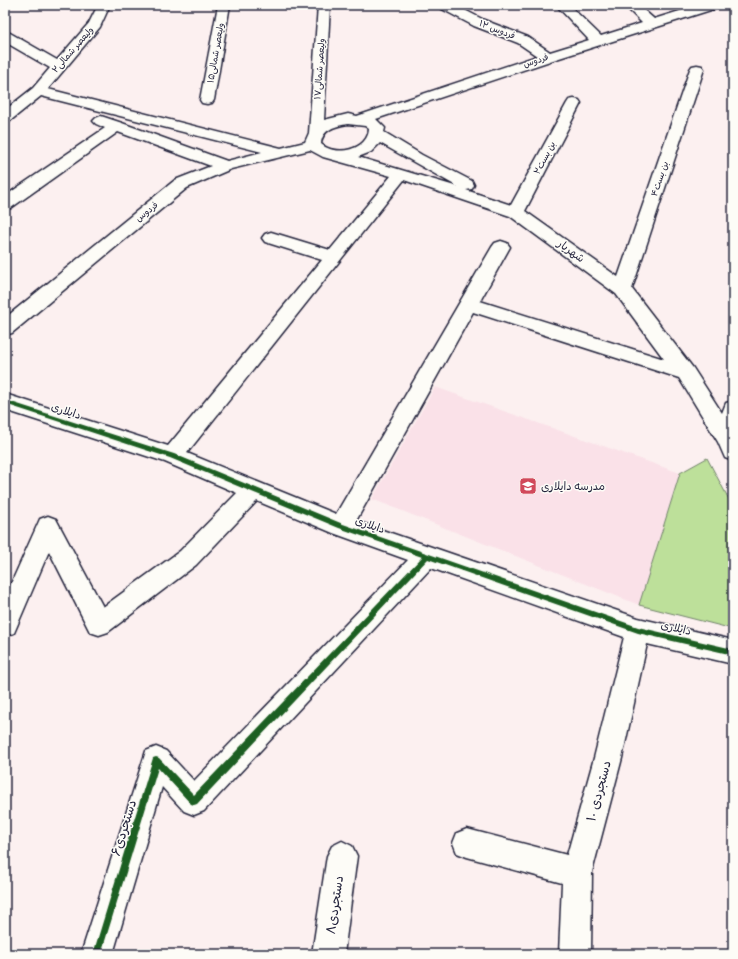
<svg xmlns="http://www.w3.org/2000/svg" width="738" height="959" font-family="'Balsamiq Sans','Playpen Sans Arabic',sans-serif">
<rect width="100%" height="100%" fill="#fcf0f0"/>
<filter id="ink" filterUnits="userSpaceOnUse"><feTurbulence type="fractalNoise" baseFrequency=".025" numOctaves="2"/><feDisplacementMap in="SourceGraphic" scale="8" xChannelSelector="R" yChannelSelector="G"/><feConvolveMatrix kernelMatrix="1 2 1 2 8 2 1 2 1" color-interpolation-filters="sRGB"/></filter>
<g filter="url(#ink)">
<polygon fill="#fae1e8" points="435,387 680,473 639,605 372,499"/>
<polygon fill="#bde09a" stroke="#70816a" points="707,458 733,507 733,629 639,605 680,473"/>
<g fill="none" stroke-linecap="round" stroke-linejoin="round">
<defs>
<g id="minor">
<path d="M98,5h12l-10,22 -52,62 233,59 24,-6 4,-9 9,-128h12l-6,115 24,-6 9,2 180,-60 -19,-13 -44,-17 -34,-18 -1,-3h16l29,15 44,17 22,15 39,-12 -33,-35h13l32,31 41,-13 -18,-18h14l16,14 45,-14h19l-1,3 -164,52 -177,59 9,9 -1,4 38,23 50,26 2,4 -2,4 -6,1 45,15 56,-102 2,-3 5,-1 5,1 2,3 -56,108 93,66 72,-208 2,-3 5,-1 5,1 2,3 -72,220 61,79 29,45 4,-10 7,-2v60l-8,-3 -7,-16 -39,-64 -206,-66 -117,209 282,97 95,22v24l-86,-20 -25,114 -30,114 -1,82h-32l3,-71 -95,-26 -10,-4 -4,-10 4,-10 10,-4 100,26 27,-97 30,-121 -193,-69 -227,243 -10,4 -10,-4 -22,-24 -49,167h-32l65,-203 10,-4 10,4 28,30 214,-221 -75,-27 -76,-32 -61,64 -88,67 -9,3 -9,-3 -41,-81 -35,82 -9,3v-39l35,-78 8,-3 8,3 47,88 77,-56 57,-58 -72,-31 -160,-52v-16l163,52 154,-186 -57,-18 -3,-4 3,-4 6,-2 59,18 61,-74 -68,-19 -13,-7 -79,19 -44,19 -175,145 -7,2v-17l170,-138 36,-14 -93,-34 -107,76 -6,1v-13l100,-68 -9,-4 -3,-3 3,-3 5,-2 21,7 105,38 35,-9 -221,-56 -31,25 -5,2v-13l28,-22 17,-20 -45,-26v-10l5,1 47,27 32,-37zM348,124l17,2 4,3c-1,21 -33,28 -48,15 1,-15 15,-18 27,-20zM380,143l78,44 -100,-30 13,-5zM404,180l106,36 106,78 48,65 -184,-58 30,-54 -3,-4 -6,-2 -6,2 -3,4 -156,267 -149,-61z"/>
<polygon points="218,5 230,5 214,100 212,103 207,104 202,103 200,100"/>
<polygon points="342,841 352,846 357,856 344,954 312,954 327,856 332,846"/>
</g>
</defs>
<use href="#minor" stroke="#22223b" stroke-width="3"/>
<use href="#minor" fill="#fdfcf7" fill-rule="evenodd"/>
<defs>
<polygon id="cycleway" points="5,400 174,454 343,524 638,627 733,649 733,655 638,633 428,559 197,804 194,805 191,804 158,768 101,954 93,954 153,758 156,757 159,758 194,795 422,557 339,528 170,458 5,404"/>
</defs>
<use href="#cycleway" stroke="#fdfcf7" stroke-width="2"/>
<use href="#cycleway" fill="#1b5e20" fill-rule="evenodd"/>
</g>
</g>
<defs>
<symbol id="school-square" viewBox="-11 -11 22 22"><rect x="-9" y="-9" width="18" height="18" rx="4" fill="#d1495b" stroke="#fdfcf7"/><path d="M0-5L7-2L0 1L-7-2ZM-4 1L0 2.5L4 1V4Q0 6-4 4Z" fill="#fff"/></symbol>
</defs>
<g fill-rule="evenodd">
<use href="#school-square" x="518" y="476" width="20" height="20"/>
</g>
<g text-anchor="middle" dominant-baseline="central" stroke-width="3" stroke-linejoin="round" paint-order="stroke">
<g font-size="9" fill="#22223b" stroke="#fdfcf7">
<text transform="translate(497 30) rotate(21)">فردوس ۱۲</text>
<text transform="translate(73 50) rotate(-49)">ولیعصر شمالی۲</text>
<text transform="translate(216 53) rotate(-80)">ولیعصر شمالی۱۵</text>
<text transform="translate(536 61) rotate(-18)">فردوس</text>
<text transform="translate(320 69) rotate(-86)">ولیعصر شمالی۱۷</text>
<text transform="translate(545 158) rotate(-62)">بن بست۲</text>
<text transform="translate(660 179) rotate(-71)">بن بست۴</text>
<text transform="translate(147 212) rotate(-39)">فردوس</text>
</g>
<g font-size="11" fill="#22223b" stroke="#fdfcf7">
<text transform="translate(571 251) rotate(36)">شهریار</text>
<text transform="translate(66 411) rotate(18)">دایلاری</text>
<text transform="translate(370 525) rotate(19)">دایلاری</text>
<text transform="translate(676 628) rotate(13)">دایلاری</text>
</g>
<g font-size="11" fill="#22223b" stroke="#fdfcf7" text-anchor="start">
<text x="541" y="486">مدرسه دایلاری</text>
</g>
<g font-size="13" fill="#22223b" stroke="#fdfcf7">
<text transform="translate(599 791) rotate(-75)">دستجردی ۱۰</text>
<text transform="translate(124 828) rotate(-73)">دستجردی۶</text>
<text transform="translate(335 905) rotate(-82)">دستجردی۸</text>
</g>
</g>
<rect width="738" height="959" fill="none" stroke="#fdfcf7" stroke-width="20"/>
<rect x="10" y="10" width="718" height="939" fill="none" stroke="#22223b" stroke-width="1.5" filter="url(#ink)"/>
</svg>
